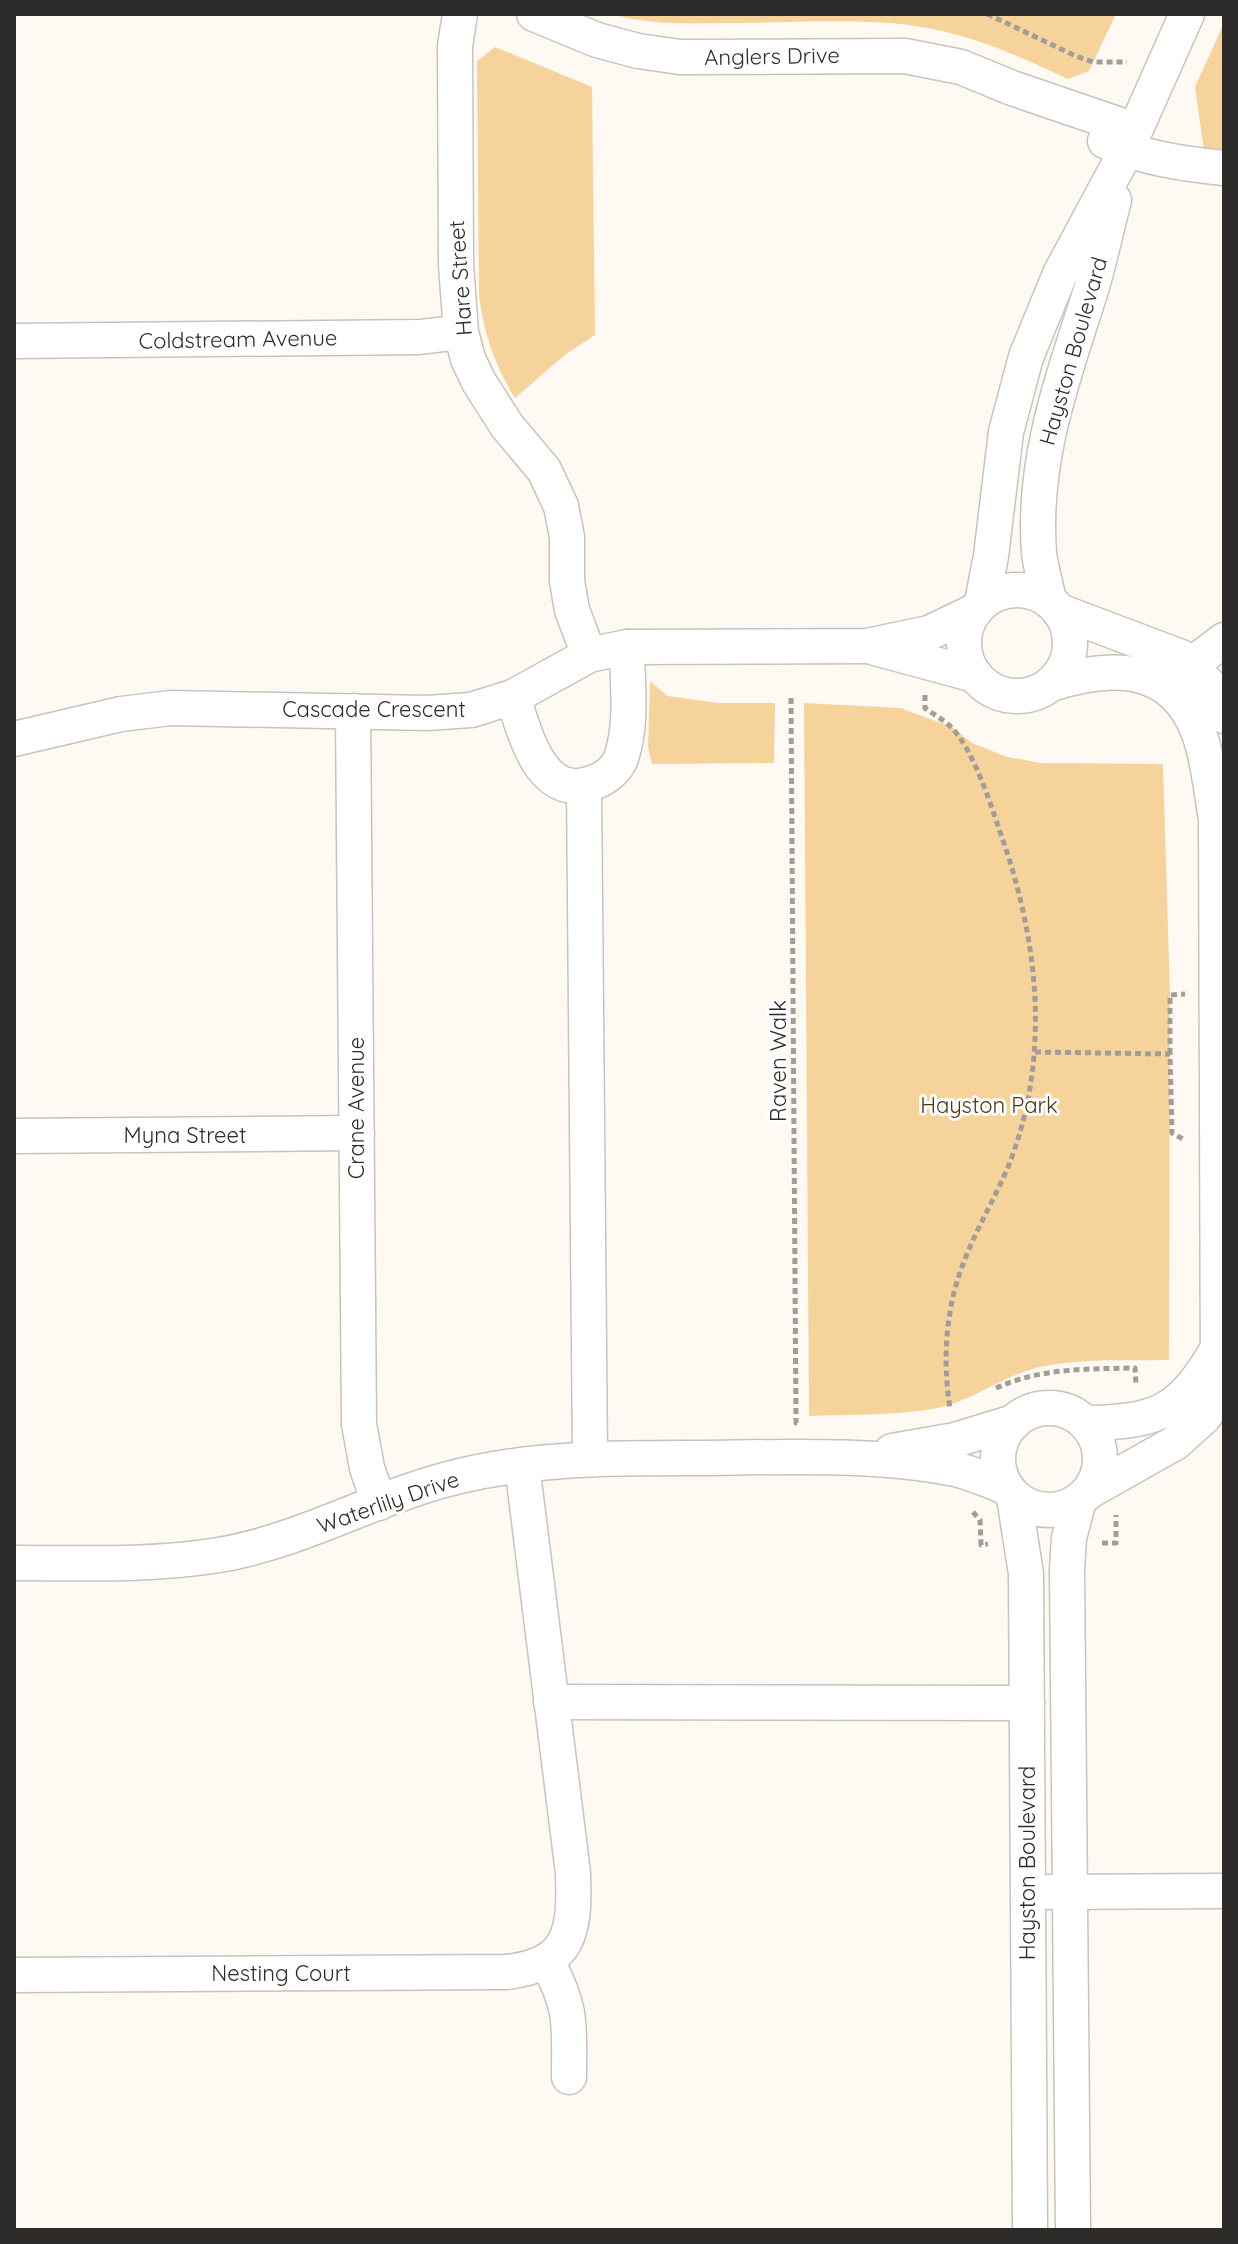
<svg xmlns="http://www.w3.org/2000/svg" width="1238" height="2244" font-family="Quicksand,sans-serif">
<rect width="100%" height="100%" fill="#fefaf3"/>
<g fill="#f6d39b">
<path d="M611,14h505l-27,57 -21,8c-68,-32 -119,-54 -196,-57 -51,-2 -102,1 -152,1 -36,1 -74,1 -109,-9z"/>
<polygon points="1224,23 1224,151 1204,151 1195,87"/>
<path d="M495,47l97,40 3,248 -29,19 -51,44c-20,-32 -31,-64 -36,-102l-2,-235z"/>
<polygon points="650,681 667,696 718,703 775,703 774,763 652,764 648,747"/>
<path d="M804,703l96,5 52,19 20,16 35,14 34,6 122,1 7,231 -1,365c-42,1 -87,-2 -129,7 -36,8 -66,33 -102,41 -41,8 -87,6 -129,8z"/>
</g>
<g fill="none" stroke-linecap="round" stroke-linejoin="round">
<defs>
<g id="minor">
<polyline points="460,14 455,46 456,265 461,332 468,359 479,382 507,426 544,470 561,506 567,537 567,581 572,610 589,655"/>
<polyline points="534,14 597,40 638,51 680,57 905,56 961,67 1012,88 1135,130"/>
<path d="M1105,141c38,17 78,23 119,27"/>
<polyline points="14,341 420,337 461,332"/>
<circle cx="1017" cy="643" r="53"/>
<path d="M1049,601c-3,-16 -8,-32 -10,-48 -7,-95 24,-175 52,-263 9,-30 15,-60 23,-90"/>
<polyline points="982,603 991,556 1006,432 1026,357 1060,274 1126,151 1187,14"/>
<polyline points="1059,611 1181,657 1211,687 1224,716"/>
<polyline points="875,648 975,675"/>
<path d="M1051,684c68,-22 130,-18 152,62 6,23 9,49 13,73l2,571 -13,26 -30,27 -87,49"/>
<polyline points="1183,686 1191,665 1224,640"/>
<path d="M513,697c12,36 28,107 82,85 11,-4 22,-13 26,-24 12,-35 6,-75 6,-111"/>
<polyline points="353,711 359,1424 367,1468 379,1503"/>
<polyline points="14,739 121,714 171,708 427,713 471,710 513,697 589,655 627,647 867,646 929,633 975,611"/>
<polyline points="584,786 590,1459"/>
<polyline points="14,1136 357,1133"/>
<circle cx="1049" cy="1459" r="51"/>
<path d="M1085,1423c73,-1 95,-10 133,-75"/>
<polyline points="892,1451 955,1440 1014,1422"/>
<polyline points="1014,1497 1026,1574 1030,2230"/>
<path d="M14,1563c69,0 137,3 205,-8 84,-14 159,-60 241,-79 79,-19 161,-18 241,-18 85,-1 170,-5 254,11 17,4 35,12 51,18"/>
<polyline points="551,1702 1027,1703"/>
<polyline points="1048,1892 1224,1891"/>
<path d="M547,1962c26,46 22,65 22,115"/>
<path d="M14,1975l492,-3c66,-7 69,-42 67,-99l-51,-408"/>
<polyline points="1073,2230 1067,1570 1069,1538 1079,1500"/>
</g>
</defs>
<use href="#minor" stroke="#c7c4bd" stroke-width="37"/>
<g stroke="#a19e99" stroke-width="5" stroke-dasharray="6 4" stroke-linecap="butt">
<polyline points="987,14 1076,56 1093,62 1127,62"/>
<path d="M925,695v13c8,6 17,11 25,18 22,21 39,73 49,103 38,105 52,218 14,325 -13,36 -34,69 -48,105 -19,46 -23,100 -15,149"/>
<polyline points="791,698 796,1423 799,1423"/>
<polyline points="1035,1052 1170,1054 1172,1133 1183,1139"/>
<polyline points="1170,1054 1170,995 1185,994"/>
<path d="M996,1388c44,-20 91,-19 139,-20l1,16"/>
<polyline points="973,1512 980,1520 981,1545 988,1544"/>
<polyline points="1102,1543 1116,1543 1116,1515"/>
</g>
<use href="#minor" stroke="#fff" stroke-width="34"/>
</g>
<g text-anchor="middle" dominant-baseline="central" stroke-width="6" stroke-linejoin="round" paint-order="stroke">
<g font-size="22" fill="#2e2c2a" stroke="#fff">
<text transform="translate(772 56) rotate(-1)">Anglers Drive</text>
<text transform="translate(460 278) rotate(-94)">Hare Street</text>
<text transform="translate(238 339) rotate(-1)">Coldstream Avenue</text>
<text transform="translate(1073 351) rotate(-74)">Hayston Boulevard</text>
<text x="374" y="709">Cascade Crescent</text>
<text transform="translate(778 1061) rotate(-90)">Raven Walk</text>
<text transform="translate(356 1108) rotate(-90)">Crane Avenue</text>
<text x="185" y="1135">Myna Street</text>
<text transform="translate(388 1502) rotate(-19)">Waterlily Drive</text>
<text transform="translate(1027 1863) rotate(-90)">Hayston Boulevard</text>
<text x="281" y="1973">Nesting Court</text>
</g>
<g font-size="22" fill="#493719" stroke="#fff">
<text x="989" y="1105">Hayston Park</text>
</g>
</g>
<rect width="1238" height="2244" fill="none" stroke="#2e2c2a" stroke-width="32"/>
</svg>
